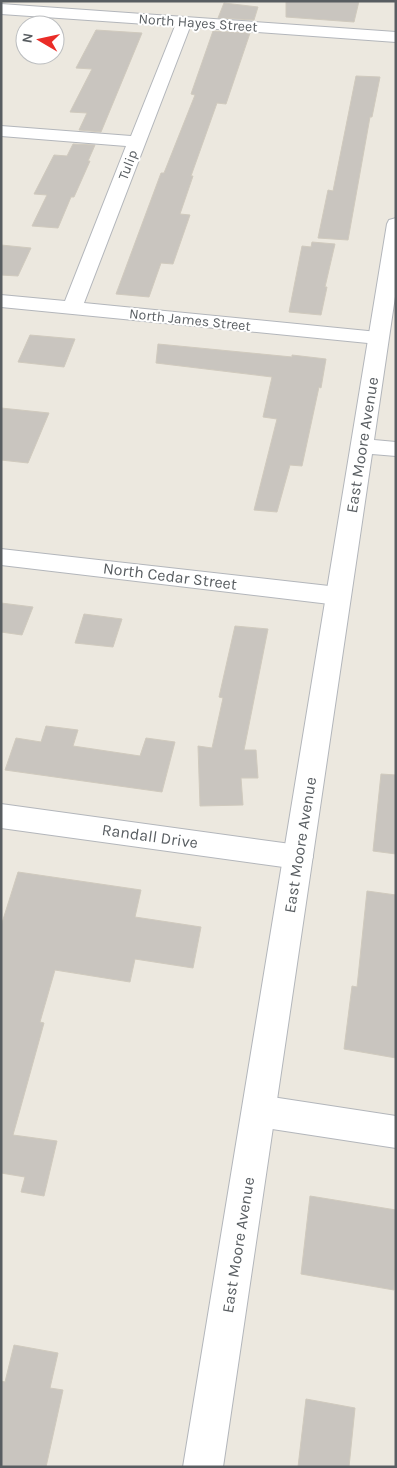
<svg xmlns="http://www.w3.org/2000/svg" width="397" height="1468" font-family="Karla,sans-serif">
<rect width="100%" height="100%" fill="#ece8df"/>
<g fill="#c9c5bf" stroke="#d0cabe">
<polygon points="286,1 359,1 354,22 286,17"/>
<polygon points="224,3 258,7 254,20 218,18"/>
<polygon points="96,30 142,33 101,132 79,130 87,113 70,112 92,69 76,68"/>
<polygon points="213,31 250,33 226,104 217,103 191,176 193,176 180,214 190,215 173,264 161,263 149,297 116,294 161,173 164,173 195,95 191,94"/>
<polygon points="356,76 380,77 372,117 370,117 348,240 318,238 328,190 333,191"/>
<polygon points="73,144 95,145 88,161 90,161 74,197 71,197 58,228 32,226 47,195 34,194 54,155 67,156"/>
<polygon points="312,242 335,244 325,287 327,287 321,315 289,312 302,246 311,247"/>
<polygon points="1,245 31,248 18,276 1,275"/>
<polygon points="30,335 75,339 64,367 18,362"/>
<polygon points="158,344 292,357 292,355 326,359 321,388 319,387 302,466 290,465 277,512 254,510 277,419 263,417 272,377 156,363"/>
<polygon points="1,408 49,413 28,463 1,460"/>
<polygon points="1,603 33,607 22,635 1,632"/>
<polygon points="84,614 122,619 113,647 75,643"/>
<polygon points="235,626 268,629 244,750 256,750 258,778 241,778 243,805 200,806 198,746 212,748 223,698 219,697"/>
<polygon points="46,726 78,730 73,746 140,756 146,738 175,742 162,792 5,770 16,738 41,742"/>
<polygon points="381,774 396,775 396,854 373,851"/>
<polygon points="18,872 141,890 135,917 201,927 193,968 135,959 130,982 55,970 40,1022 44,1023 13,1135 57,1141 44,1196 21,1192 25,1177 1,1173 1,926"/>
<polygon points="367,891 396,895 396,1058 344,1049 352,986 357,987"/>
<polygon points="310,1196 396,1210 394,1290 301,1274"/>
<polygon points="14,1345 58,1353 50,1388 63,1390 46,1467 1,1467 1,1381 5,1382"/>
<polygon points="306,1399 355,1408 349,1467 298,1467"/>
</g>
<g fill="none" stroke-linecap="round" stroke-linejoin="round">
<defs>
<g id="minor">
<polygon points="1,4 396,32 396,42 190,27 84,303 378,332 385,334 388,338 385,342 378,344 1,307 1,295 65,301 126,146 1,136 1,126 131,136 175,26 1,14"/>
<polygon points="1,549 338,587 347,590 351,596 347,602 338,605 1,565"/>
<polygon points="1,804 298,845 308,848 313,857 308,866 298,869 1,828"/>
<polygon points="259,1095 396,1116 396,1148 259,1127 247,1122 242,1111 247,1100"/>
</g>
<polygon id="tertiary" points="396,218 396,290 374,440 396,442 396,456 372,454 223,1467 183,1467 387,224 389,220"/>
</defs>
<use href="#minor" stroke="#b3b6bb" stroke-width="2"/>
<use href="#tertiary" stroke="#b3b6bb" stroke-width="2"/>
<use href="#minor" fill="#fff" fill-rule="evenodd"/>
<use href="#tertiary" fill="#fff" fill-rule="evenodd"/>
</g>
<g text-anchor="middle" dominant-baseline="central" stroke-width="4" stroke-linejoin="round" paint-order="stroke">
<g font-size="14" fill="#585d61" stroke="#fff">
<text transform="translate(198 23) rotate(4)">North Hayes Street</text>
<text transform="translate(128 165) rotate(-69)">Tulip</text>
<text transform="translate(190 320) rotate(6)">North James Street</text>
</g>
<g font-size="16" fill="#585d61" stroke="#fff">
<text transform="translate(362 445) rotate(-81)">East Moore Avenue</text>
<text transform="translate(170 576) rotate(7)">North Cedar Street</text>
<text transform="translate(150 836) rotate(8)">Randall Drive</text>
<text transform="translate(300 845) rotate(-81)">East Moore Avenue</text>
<text transform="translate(238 1245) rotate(-81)">East Moore Avenue</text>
</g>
</g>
<rect width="397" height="1468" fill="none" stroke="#585d61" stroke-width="5"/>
<g transform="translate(40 40) rotate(279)"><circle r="24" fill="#ffffff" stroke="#bcbec0"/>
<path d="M0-4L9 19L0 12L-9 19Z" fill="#ea2c27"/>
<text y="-8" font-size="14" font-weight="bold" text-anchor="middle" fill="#585d61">N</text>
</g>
</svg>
